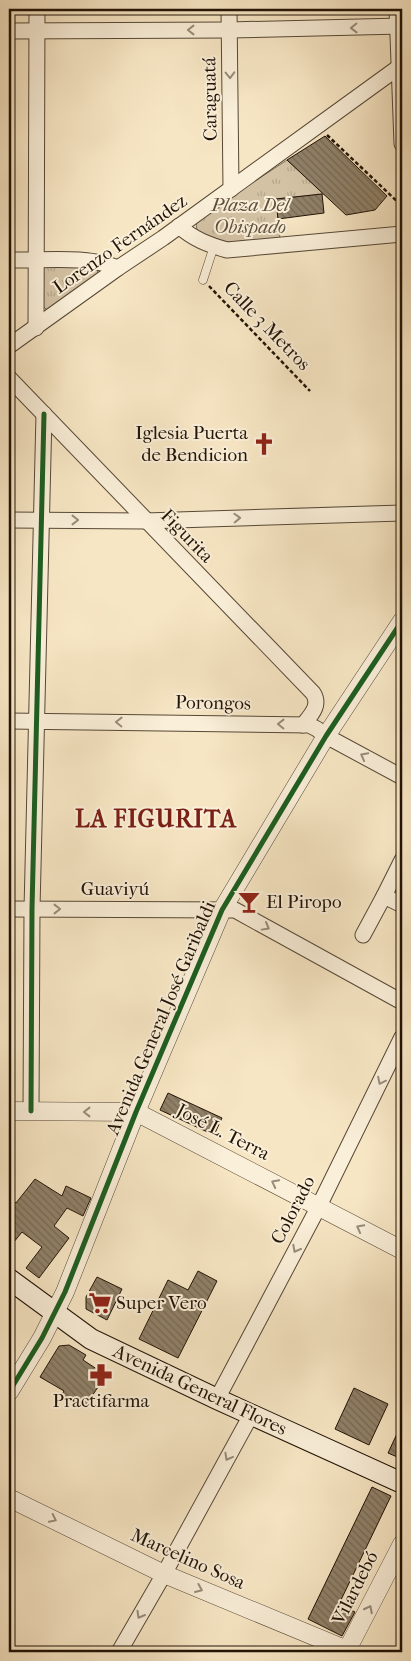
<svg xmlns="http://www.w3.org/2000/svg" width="411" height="1661" font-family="'IM FELL French Canon',serif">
<defs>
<pattern id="grass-tufts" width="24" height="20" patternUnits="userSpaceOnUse" patternTransform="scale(1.25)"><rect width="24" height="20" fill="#d3c2a4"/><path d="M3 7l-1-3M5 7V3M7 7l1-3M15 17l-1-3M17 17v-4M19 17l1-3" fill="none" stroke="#b5a68c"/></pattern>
<pattern id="building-back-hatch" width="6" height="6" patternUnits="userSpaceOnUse" patternTransform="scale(1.25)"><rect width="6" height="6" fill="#908169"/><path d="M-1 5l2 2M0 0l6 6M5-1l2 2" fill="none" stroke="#756854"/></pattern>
</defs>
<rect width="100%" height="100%" fill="#f7e6c4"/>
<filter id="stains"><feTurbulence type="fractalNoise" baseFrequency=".004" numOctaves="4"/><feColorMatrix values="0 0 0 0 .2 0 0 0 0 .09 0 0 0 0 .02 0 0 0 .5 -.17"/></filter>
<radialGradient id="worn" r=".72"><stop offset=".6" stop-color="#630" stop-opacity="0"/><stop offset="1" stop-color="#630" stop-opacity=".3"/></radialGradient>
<g fill="url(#grass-tufts)" stroke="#7a6a55">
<path d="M287,160l37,34 -48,5 4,40 -50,5 -12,-3 -19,-9c-4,-4 -3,-9 0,-14z"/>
<polygon points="45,267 91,267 96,268 98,270 97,277 47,310 43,306 43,269"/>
</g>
<g fill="url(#building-back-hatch)" stroke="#211306">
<polygon points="325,136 387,196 375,210 346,215 287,160"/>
<polygon points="322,194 324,213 278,219 276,199"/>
<polygon points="168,1093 222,1118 214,1135 160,1110"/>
<polygon points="35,1179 62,1196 66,1186 91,1198 83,1216 67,1208 54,1226 69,1238 39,1278 26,1268 42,1247 22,1232 9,1248 9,1198 16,1203"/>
<polygon points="198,1271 217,1281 178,1358 139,1339 168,1280 188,1290"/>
<polygon points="97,1277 122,1289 107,1320 86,1309 86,1297"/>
<polygon points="69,1345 86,1355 83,1360 106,1375 84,1408 62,1394 64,1391 40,1377 59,1346"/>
<polygon points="354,1388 388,1404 369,1445 335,1429"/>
<polygon points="402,1423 402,1459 388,1453"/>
<polygon points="372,1487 391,1496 339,1604 355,1612 342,1636 308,1619"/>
</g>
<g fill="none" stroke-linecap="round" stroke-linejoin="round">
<defs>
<polyline id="service" points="203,280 214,246"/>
<g id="minor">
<polyline points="229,9 231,189"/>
<polyline points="397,9 402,144"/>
<polyline points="9,31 229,30 402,26"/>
<path d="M179,226c14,13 30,19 48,24l175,-16"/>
<path d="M9,260c35,1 76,-5 109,8"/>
<polyline points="36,328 37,9"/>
<polyline points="9,346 118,268 163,238 399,67"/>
<path d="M9,378l304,315c8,12 -2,22 -10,32"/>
<polyline points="9,520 145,521 402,513"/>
<polyline points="9,721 309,725 317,729 326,736 402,777"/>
<polyline points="384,896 402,860"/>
<polyline points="9,909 235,910 402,1002"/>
<polyline points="363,935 384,896 402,905"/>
<polyline points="31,1111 32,909 44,414"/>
<polyline points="217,1399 319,1206 402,1037"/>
<polyline points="119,1652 164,1574 251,1415"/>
</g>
<g id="tertiary">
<polyline points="9,1111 136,1112 402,1250"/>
<polyline points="9,1392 42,1338 65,1292 136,1112 222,910 326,736 402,621"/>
<polyline points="9,1498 164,1574 352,1652"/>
<polyline points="346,1652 402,1544"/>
</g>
<polyline id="secondary" points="9,1279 91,1339 217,1399 402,1483"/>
</defs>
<use href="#service" stroke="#564836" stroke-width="9"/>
<use href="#minor" stroke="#564836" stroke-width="17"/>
<use href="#tertiary" stroke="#564836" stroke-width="19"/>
<use href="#secondary" stroke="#211306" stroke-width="22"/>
<g stroke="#211306" stroke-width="2.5" stroke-dasharray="4 2.5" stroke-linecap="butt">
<polyline points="327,135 402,206"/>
<polyline points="209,286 310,391"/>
</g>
<use href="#service" stroke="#faefd9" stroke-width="8"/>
<use href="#minor" stroke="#faefd9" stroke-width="15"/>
<use href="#tertiary" stroke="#faefd9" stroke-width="18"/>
<use href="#secondary" stroke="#faefd9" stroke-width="20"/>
<defs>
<g id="cycleway">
<polyline points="31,1111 32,909 44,414"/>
<polyline points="9,1392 42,1338 65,1292 136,1112 222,910 326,736 402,621"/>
</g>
</defs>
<use href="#cycleway" stroke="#faefd9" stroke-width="8"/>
<use href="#cycleway" stroke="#1b5e20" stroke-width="5"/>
</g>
<defs><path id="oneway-chevron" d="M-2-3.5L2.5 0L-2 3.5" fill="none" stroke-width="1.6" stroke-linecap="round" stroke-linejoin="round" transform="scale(1.25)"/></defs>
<g stroke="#988c7a">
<use href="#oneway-chevron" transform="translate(354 28) rotate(179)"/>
<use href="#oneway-chevron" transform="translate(191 30) rotate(-180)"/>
<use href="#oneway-chevron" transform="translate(230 75) rotate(89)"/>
<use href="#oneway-chevron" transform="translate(237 518) rotate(-2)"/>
<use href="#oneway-chevron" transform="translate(75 520)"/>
<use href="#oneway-chevron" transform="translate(119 722) rotate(-179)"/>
<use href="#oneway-chevron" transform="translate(281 724) rotate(-179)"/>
<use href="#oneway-chevron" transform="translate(364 756) rotate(-152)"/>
<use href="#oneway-chevron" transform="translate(57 909)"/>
<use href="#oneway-chevron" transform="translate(266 927) rotate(29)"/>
<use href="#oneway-chevron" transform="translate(381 1081) rotate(116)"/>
<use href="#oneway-chevron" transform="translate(87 1112) rotate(-180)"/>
<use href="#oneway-chevron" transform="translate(275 1183) rotate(-153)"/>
<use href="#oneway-chevron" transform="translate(360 1228) rotate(-152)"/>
<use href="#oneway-chevron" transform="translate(296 1249) rotate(118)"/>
<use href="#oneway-chevron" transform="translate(228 1457) rotate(119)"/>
<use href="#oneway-chevron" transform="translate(53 1519) rotate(26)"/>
<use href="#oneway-chevron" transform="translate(199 1589) rotate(23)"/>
<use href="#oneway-chevron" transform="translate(369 1609) rotate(-63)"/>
<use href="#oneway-chevron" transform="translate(140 1615) rotate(120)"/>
</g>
<defs>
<symbol id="church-bare" viewBox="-9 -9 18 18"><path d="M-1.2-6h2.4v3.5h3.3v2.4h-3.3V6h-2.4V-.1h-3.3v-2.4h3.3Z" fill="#8f2418" stroke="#faefd9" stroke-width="2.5" paint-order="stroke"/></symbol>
<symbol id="bar-bare" viewBox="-9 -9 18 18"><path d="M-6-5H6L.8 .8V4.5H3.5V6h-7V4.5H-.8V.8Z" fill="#8f2418" stroke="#faefd9" stroke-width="2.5" paint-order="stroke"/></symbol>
<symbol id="supermarket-bare" viewBox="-9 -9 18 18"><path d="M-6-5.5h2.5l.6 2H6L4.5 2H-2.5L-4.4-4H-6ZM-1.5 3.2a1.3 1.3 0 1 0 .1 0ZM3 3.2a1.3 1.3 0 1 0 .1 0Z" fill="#8f2418" stroke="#faefd9" stroke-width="2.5" paint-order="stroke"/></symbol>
<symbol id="pharmacy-bare" viewBox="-9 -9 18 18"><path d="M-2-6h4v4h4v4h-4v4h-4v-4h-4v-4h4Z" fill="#8f2418" stroke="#faefd9" stroke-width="2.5" paint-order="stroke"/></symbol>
</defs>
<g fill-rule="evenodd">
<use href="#church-bare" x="248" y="428" width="32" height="32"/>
<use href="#bar-bare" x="233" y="886" width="32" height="32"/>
<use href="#supermarket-bare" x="84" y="1287" width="32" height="32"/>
<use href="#pharmacy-bare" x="85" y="1359" width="32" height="32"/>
</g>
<g text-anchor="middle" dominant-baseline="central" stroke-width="4" stroke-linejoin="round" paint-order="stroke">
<g font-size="19" fill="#211306" stroke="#faefd9">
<text transform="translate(210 99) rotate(-91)">Caraguatá</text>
<text transform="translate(120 244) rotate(-35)">Lorenzo Fernández</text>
<text transform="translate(267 326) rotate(46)">Calle 3 Metros</text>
<text transform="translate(187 536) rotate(46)">Figurita</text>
<text transform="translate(213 703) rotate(1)">Porongos</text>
<text x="115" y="889">Guaviyú</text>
<text transform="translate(161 1018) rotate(-67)">Avenida General José Garibaldi</text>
<text transform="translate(223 1132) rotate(27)">José L. Terra</text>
<text transform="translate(293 1210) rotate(-63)">Colorado</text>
<text transform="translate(200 1390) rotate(25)">Avenida General Flores</text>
<text transform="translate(188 1559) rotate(24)">Marcelino Sosa</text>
<text transform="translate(355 1588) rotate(-63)">Vilardebó</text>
</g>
<g font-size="19" font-style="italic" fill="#5f503d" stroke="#faefd9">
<text x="250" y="205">Plaza Del<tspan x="250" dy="22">Obispado</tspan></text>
</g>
<g font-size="19" fill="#211306" stroke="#faefd9" text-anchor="start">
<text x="248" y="433" text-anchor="end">Iglesia Puerta<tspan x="248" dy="22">de Bendicion</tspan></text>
<text x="266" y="902">El Piropo</text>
<text x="116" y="1303">Super Vero</text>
<text x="101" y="1401" text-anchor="middle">Practifarma</text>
</g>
<g font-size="24" font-weight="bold" letter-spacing="1" fill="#7a1f14" stroke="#faefd9">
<text x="156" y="819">LA FIGURITA</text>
</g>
</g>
<rect width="411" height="1661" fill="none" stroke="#f7e6c4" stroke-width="30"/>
<rect x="10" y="10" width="391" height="1641" fill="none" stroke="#211306" stroke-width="2.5"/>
<rect x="15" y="15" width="381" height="1631" fill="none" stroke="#211306"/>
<rect width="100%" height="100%" filter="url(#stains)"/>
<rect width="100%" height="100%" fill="url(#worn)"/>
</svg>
